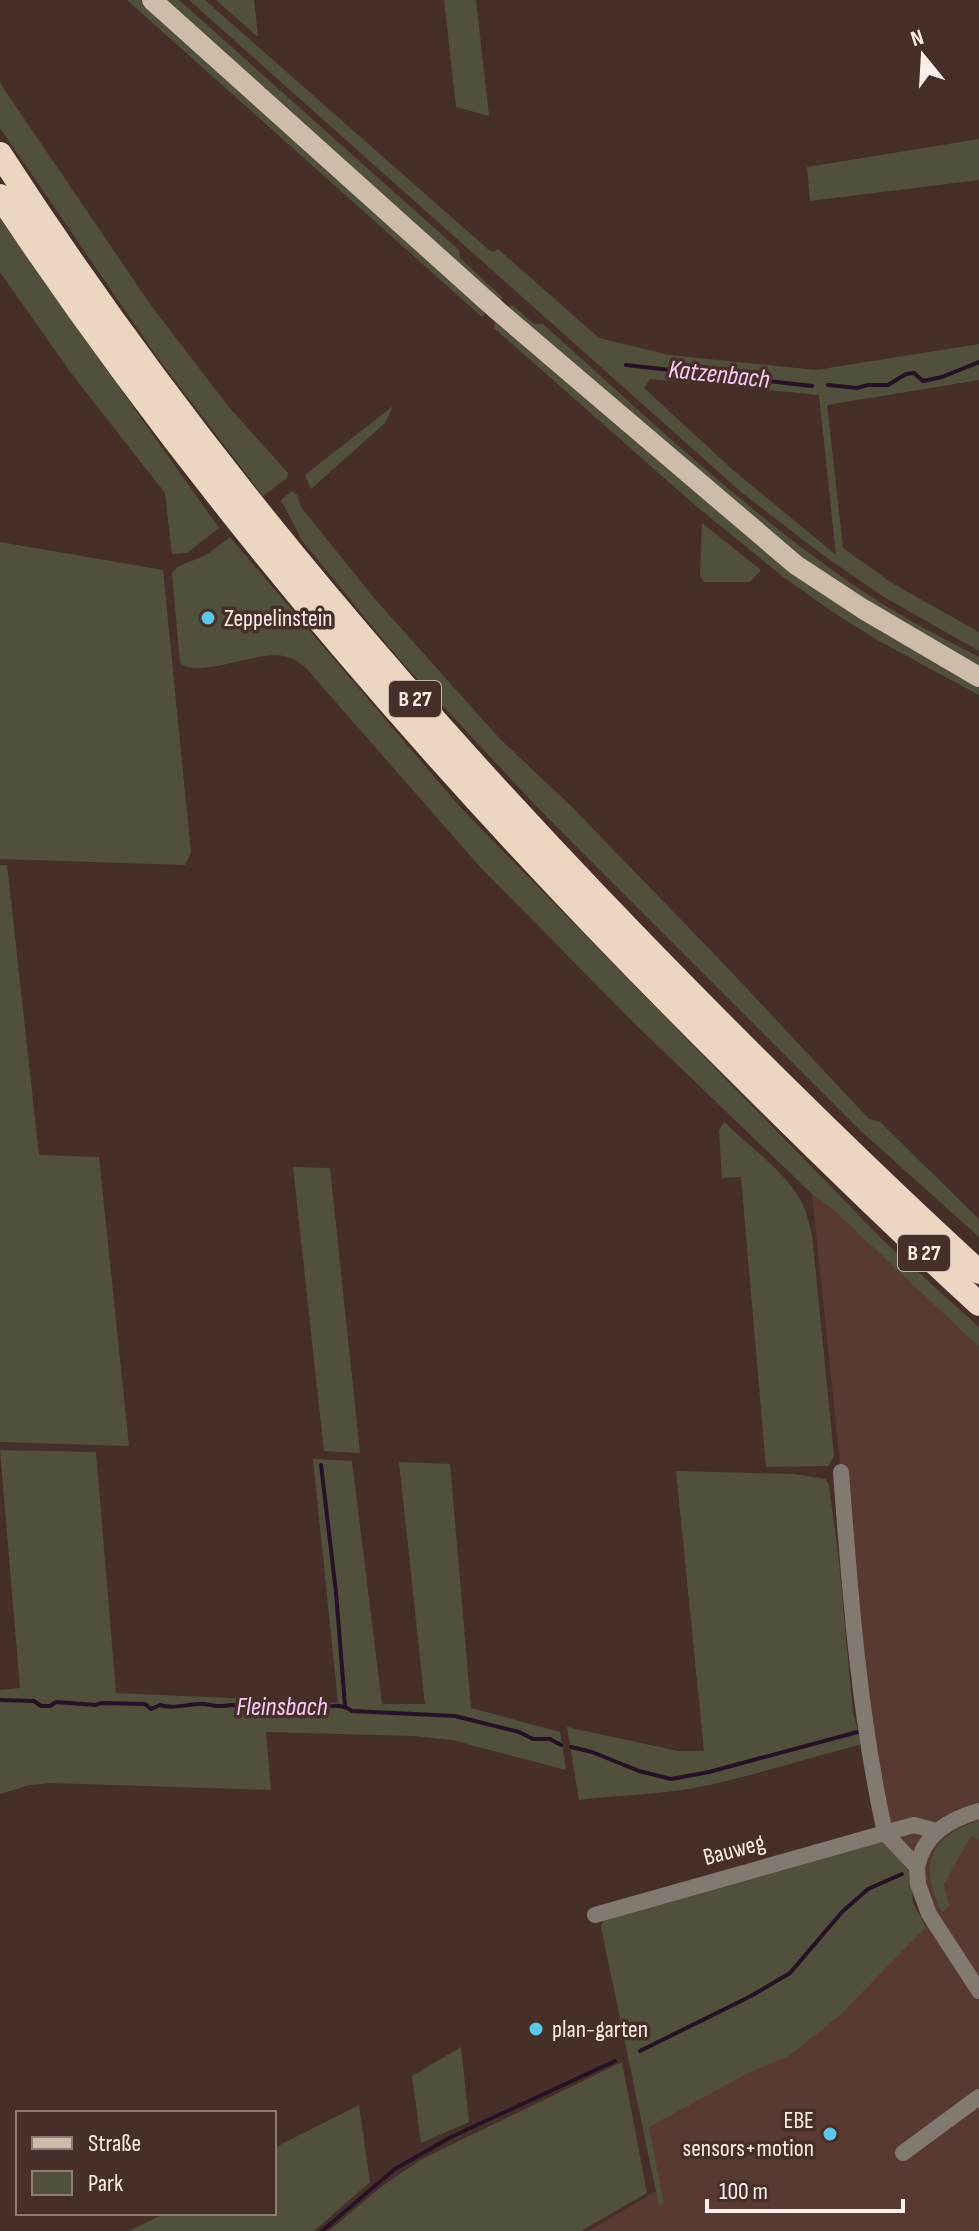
<svg xmlns="http://www.w3.org/2000/svg" width="979" height="2231" font-family="'Sofia Sans Condensed',sans-serif">
<rect width="100%" height="100%" fill="#472f29"/>
<polygon fill="#583a33" points="812,1194 830,1207 979,1347 979,2231 589,2231 659,2189 645,2127 838,2015 926,1926 929,1914 918,1884 885,1833 841,1472"/>
<g fill="#51503c" fill-rule="evenodd">
<polygon points="127,0 141,0 401,232 485,313 482,317"/>
<polygon points="164,0 179,0 459,250 460,258 503,298 501,300"/>
<path d="M189,0h16l285,251 4,1 4,-3 101,89 70,17 147,15 163,-26v36l-152,25 16,143 49,35 87,49v19l-95,-54 -60,-41 -83,-64zM650,379l169,16 17,160 -103,-85 -89,-82z"/>
<polygon points="216,0 254,0 258,37"/>
<polygon points="444,0 476,0 489,116 456,107"/>
<polygon points="0,83 150,304 228,406 288,473 287,478 263,496 157,357 0,128"/>
<polygon points="979,139 979,180 810,201 807,167"/>
<polygon points="0,219 219,528 187,553 172,554 165,493 71,373 0,272"/>
<path d="M512,305l22,19h9c100,90 198,183 309,260 40,28 84,51 127,73v10l-160,-94 -311,-265z"/>
<polygon points="495,322 740,530 808,583 883,633 979,685 979,695 879,641 834,613 782,576 696,506 494,328"/>
<polygon points="393,406 385,423 311,489 305,475"/>
<polygon points="292,491 297,495 301,507 375,599 499,738 572,807 720,960 869,1119 880,1122 979,1219 979,1237 862,1132 538,808 399,659 303,542 281,500"/>
<polygon points="702,523 761,570 750,582 704,582 700,576"/>
<path d="M230,537l231,271 426,436 92,83v20l-149,-140 -18,-13 -176,-169 -155,-157 -176,-201c-5,-4 -11,-8 -17,-10 -29,-9 -88,23 -108,6l-8,-90 5,-6 29,-12z"/>
<polygon points="0,542 163,570 191,853 185,865 0,859"/>
<polygon points="0,865 7,865 39,1155 99,1157 129,1446 0,1442"/>
<path d="M724,1122c25,24 58,47 76,77 6,10 9,24 12,36l22,221 -6,10 -62,1 -25,-290 -19,1 -3,-48z"/>
<polygon points="293,1167 330,1168 360,1453 324,1451"/>
<polygon points="0,1450 96,1452 116,1693 338,1703 313,1459 352,1461 382,1704 425,1704 399,1462 450,1464 471,1708 560,1732 566,1770 452,1740 413,1736 266,1732 271,1790 51,1783 30,1785 0,1794 0,1690 20,1688"/>
<path d="M676,1471l119,3 30,5 4,6 10,77 14,152 9,30c-57,15 -115,34 -173,45 -36,6 -73,6 -110,11l-12,-73 111,24h26z"/>
<path d="M979,1821v19l-8,-4 -27,48 5,22 -7,6c-24,-45 -13,-76 37,-91z"/>
<polygon points="881,1837 911,1874 913,1903 926,1927 839,2016 789,2056 752,2071 649,2127 664,2204 659,2206 601,1927 605,1917"/>
<polygon points="461,2047 469,2122 421,2143 412,2076"/>
<polygon points="622,2062 647,2193 581,2231 329,2231 381,2187 422,2159"/>
<polygon points="359,2105 370,2182 314,2231 129,2231 165,2213 274,2213 274,2148"/>
</g>
<g fill="none" stroke-linecap="round" stroke-linejoin="round">
<g stroke="#261226" stroke-width="4">
<polyline points="626,365 812,386"/>
<polyline points="828,385 857,388 868,385 888,385 906,374 914,373 923,381 942,377 979,362"/>
<polyline points="321,1465 336,1592 345,1706"/>
<path d="M0,1700l34,1 7,5h9l6,-4 40,3 5,-2 44,1 6,5 9,-4c14,5 29,-2 44,-1 10,1 15,4 26,1l86,4c12,-3 25,-6 36,2l103,5 64,16 14,7h17l11,6"/>
<polyline points="571,1747 592,1752 639,1771 671,1779 709,1772 861,1731"/>
<polyline points="640,2051 751,1996 790,1973 842,1912 868,1889 902,1874"/>
<polyline points="322,2231 395,2169 451,2137 615,2061"/>
</g>
<g stroke="#827a71" stroke-width="16">
<path d="M841,1472c9,121 18,243 44,361"/>
<polyline points="885,1833 917,1867 918,1884 929,1914 979,1991"/>
<path d="M917,1867c7,-33 31,-47 62,-56"/>
<polyline points="595,1915 899,1829 914,1825 936,1831"/>
<polyline points="903,2153 979,2097"/>
</g>
<polyline stroke="#cdbcaa" stroke-width="20" points="152,0 498,311 796,565 863,609 979,677"/>
<g stroke="#ebd7c1" stroke-width="24">
<path d="M0,154c198,307 438,583 694,842 93,94 188,187 285,276"/>
<path d="M0,196c210,315 458,598 727,865 82,82 166,164 252,243"/>
</g>
</g>
<g fill="#5cc7e8" stroke="#472f29" stroke-width="3">
<circle cx="208" cy="618" r="8"/>
<circle cx="536" cy="2029" r="8"/>
<circle cx="830" cy="2134" r="8"/>
</g>
<g text-anchor="middle" dominant-baseline="central" stroke-width="7" stroke-linejoin="round" paint-order="stroke">
<g fill="#472f29" stroke="#c7b5af" stroke-width="2">
<rect x="389" y="681" width="52" height="36" rx="6"/>
<rect x="898" y="1235" width="52" height="36" rx="6"/>
</g>
<g font-size="22" font-weight="bold" fill="#feeee9">
<text x="415" y="699">B 27</text>
<text x="924" y="1253">B 27</text>
</g>
<g font-size="24" fill="#feeee9" stroke="#472f29" text-anchor="start">
<text x="224" y="618">Zeppelinstein</text>
<text x="552" y="2029">plan-garten</text>
<text x="814" y="2120" text-anchor="end">EBE<tspan x="814" dy="28">sensors+motion</tspan></text>
</g>
<g font-size="24" fill="#feeee9" stroke="#472f29">
<text transform="translate(734 1850) rotate(-15)">Bauweg</text>
</g>
<g font-size="26" font-style="italic" fill="#f9ccfa" stroke="#472f29">
<text transform="translate(719 375) rotate(6)">Katzenbach</text>
<text x="282" y="1707">Fleinsbach</text>
</g>
</g>
<rect x="16" y="2111" width="260" height="104" fill="#472f29" stroke="#907b76" stroke-width="2"/>
<rect x="32" y="2137" width="40" height="12" fill="#cdbcaa" stroke="#907b76" stroke-width="2"/>
<text x="88" y="2151" font-size="24" fill="#feeee9">Straße</text>
<rect x="32" y="2171" width="40" height="24" fill="#51503c" stroke="#907b76" stroke-width="2"/>
<text x="88" y="2191" font-size="24" fill="#feeee9">Park</text>
<g transform="translate(923 56) rotate(342)" stroke="#472f29" stroke-width="6" paint-order="stroke">
<path d="M0-6L14 30L0 20L-14 30Z" fill="#feeee9"/>
<text y="-12" font-size="22" font-weight="bold" text-anchor="middle" fill="#feeee9">N</text>
</g>
<path d="M707 2199v12h196v-12" fill="none" stroke="#feeee9" stroke-width="4"/>
<text x="719" y="2199" font-size="24" fill="#feeee9" stroke="#472f29" stroke-width="6" paint-order="stroke">100 m</text>
</svg>
